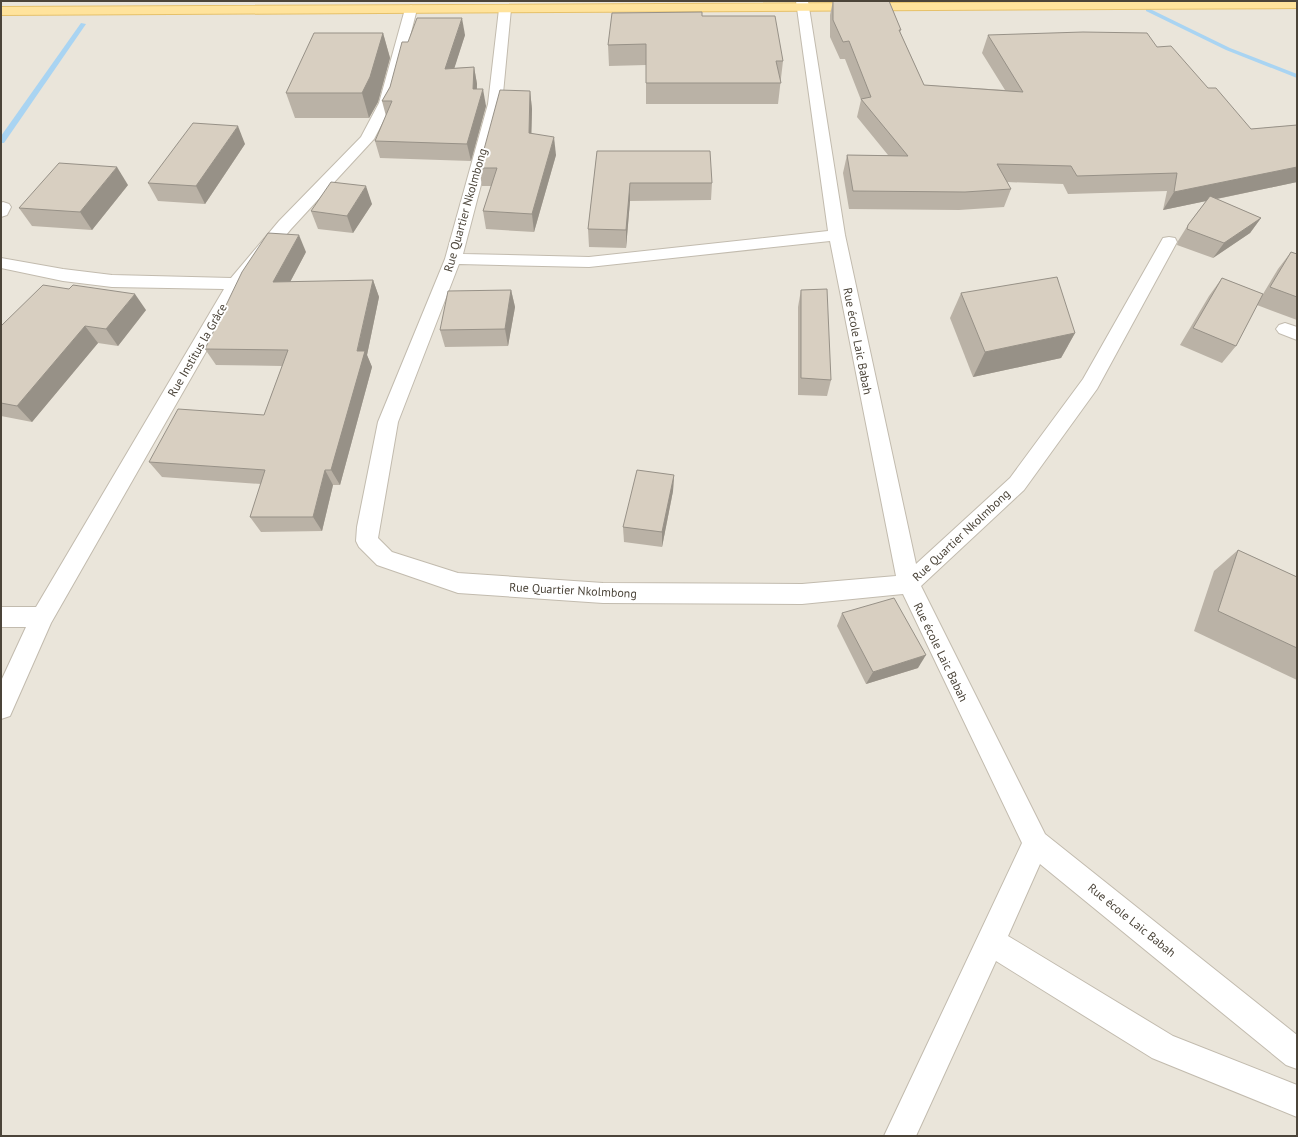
<svg xmlns="http://www.w3.org/2000/svg" width="1298" height="1137" font-family="'PT Sans',sans-serif">
<rect width="100%" height="100%" fill="#f6f3ec"/>
<rect fill="#eae5da" x="1" y="1" width="1296" height="1135"/>
<g fill="none" stroke-linecap="round" stroke-linejoin="round">
<g fill="#a9d4f2" fill-rule="evenodd">
<polygon points="1146,9 1150,9 1230,48 1297,74 1297,78 1226,50 1146,11"/>
<polygon points="81,23 86,24 4,143 1,143 1,136"/>
</g>
<defs>
<g id="minor">
<path d="M796,1h12l37,234 71,329 94,-86 73,-99 80,-141 6,-1 6,1 2,4 -80,147 -73,101 -103,96 124,248 252,201v34l-11,-4 -246,-201 -32,72 165,100 124,49v32l-145,-59 -156,-97 -80,175h-32l138,-293 -119,-249 -101,10 -199,-1 -145,-10 -81,-28 -18,-18 -3,-6 1,-14 21,-105 67,-163 43,-155 11,-95 2,-3h8l2,3 -9,95 -39,150 126,3 239,-26zM830,241l66,335 -94,8 -199,-1 -145,-10 -66,-21 -14,-14 20,-116 61,-158 130,3z"/>
<polygon points="411,5 417,9 393,103 374,139 291,229 243,287 51,623 10,716 1,719 1,681 26,627 1,627 1,607 36,607 224,289 112,287 63,281 1,268 1,258 63,269 112,275 231,278 279,221 361,137 379,103 405,9"/>
<polygon points="3,202 9,204 11,207 7,215 1,217 1,203"/>
<polygon points="1285,323 1297,327 1297,340 1279,333 1276,329 1279,325"/>
</g>
<polygon id="primary" points="1297,1 1297,8 1,15 1,7"/>
</defs>
<use href="#minor" stroke="#c2bbae" stroke-width="2"/>
<use href="#primary" stroke="#e6c16a" stroke-width="2"/>
<use href="#minor" fill="#fff" fill-rule="evenodd"/>
<use href="#primary" fill="#ffe39c" fill-rule="evenodd"/>
</g>
<g fill="#bab2a6">
<polygon points="833,1 889,1 901,30 900,32 924,85 1005,90 982,53 988,35 1157,47 1208,88 1251,129 1297,125 1297,182 1217,199 1261,218 1250,233 1213,258 1177,245 1178,241 1188,225 1206,201 1163,210 1167,191 1068,194 1063,184 1007,182 1011,189 1004,207 959,210 849,209 843,173 847,155 888,155 857,117 861,100 845,59 840,59 830,37 830,15"/>
<polygon points="702,16 783,61 778,104 646,104 646,65 609,66 608,45"/>
<polygon points="383,33 390,58 378,102 369,118 295,118 286,93"/>
<polygon points="465,35 454,68 474,67 477,84 477,89 486,106 471,161 380,158 375,141 386,116 382,101 390,87 408,42"/>
<polygon points="530,91 532,109 531,134 556,155 534,232 486,229 483,211 491,186 482,186 479,168"/>
<polygon points="245,144 205,204 158,201 148,183"/>
<polygon points="597,151 712,183 711,200 630,201 626,248 589,247 588,229"/>
<polygon points="128,185 92,230 32,226 19,208"/>
<polygon points="372,204 353,233 318,229 311,211"/>
<polygon points="306,252 290,282 373,280 379,297 367,355 372,367 340,485 333,485 322,531 261,532 250,517 261,484 162,477 149,462 264,415 282,366 216,365 205,349"/>
<polygon points="1291,252 1297,254 1297,320 1257,305 1236,346 1222,363 1180,345 1209,296 1222,278 1263,294 1278,269"/>
<polygon points="511,290 515,307 508,346 445,347 440,330"/>
<polygon points="801,290 831,380 827,396 798,395 798,307"/>
<polygon points="961,293 1075,333 1061,358 973,377 950,318"/>
<polygon points="146,310 118,346 98,343 32,422 1,416 1,326"/>
<polygon points="674,475 673,491 662,547 624,542 623,527"/>
<polygon points="1238,550 1297,577 1297,680 1194,631 1214,571"/>
<polygon points="842,613 918,668 866,684 837,626"/>
</g>
<g fill="#979187">
<polygon points="462,18 465,35 449,85 445,69"/>
<polygon points="383,33 390,58 378,102 369,118 362,93"/>
<polygon points="474,67 477,84 476,105 473,89"/>
<polygon points="483,89 486,106 471,161 467,144"/>
<polygon points="530,91 532,109 531,151 529,133"/>
<polygon points="238,126 245,144 205,204 196,186"/>
<polygon points="554,137 556,155 534,232 532,214"/>
<polygon points="117,167 128,185 92,230 80,212"/>
<polygon points="1297,167 1297,182 1163,210 1174,192"/>
<polygon points="630,183 630,201 626,248 626,230"/>
<polygon points="366,186 372,204 353,233 347,216"/>
<polygon points="1261,218 1250,233 1213,258 1224,243"/>
<polygon points="299,235 306,252 281,299 273,282"/>
<polygon points="373,280 379,297 367,355 372,367 340,485 331,470"/>
<polygon points="511,290 515,307 508,346 505,329"/>
<polygon points="135,294 146,310 118,346 106,329"/>
<polygon points="85,326 98,343 32,422 17,406"/>
<polygon points="1075,333 1061,358 973,377 985,352"/>
<polygon points="325,470 333,485 322,531 313,517"/>
<polygon points="674,475 673,491 662,547 662,532"/>
<polygon points="926,655 918,668 866,684 873,672"/>
</g>
<g fill="#d8cfc1" stroke="#979187">
<polygon points="833,1 889,1 901,30 899,30 924,85 1023,92 988,35 1083,32 1147,33 1157,47 1171,46 1208,88 1216,88 1251,129 1297,125 1297,167 1174,192 1177,173 1077,176 1071,166 997,164 1011,189 965,192 853,191 847,155 908,156 861,99 871,97 849,41 843,42 833,20"/>
<polygon points="702,12 702,16 775,16 783,61 776,61 781,83 646,83 646,44 608,45 612,13"/>
<polygon points="417,18 462,18 445,69 474,67 473,89 483,89 467,144 375,141 392,101 382,101 390,87 402,42 408,42"/>
<polygon points="314,33 383,33 370,77 362,93 286,93"/>
<polygon points="500,90 530,91 529,133 554,137 532,214 483,211 497,168 479,168"/>
<polygon points="193,123 238,126 196,186 148,183"/>
<polygon points="597,151 710,151 712,183 630,183 626,230 588,229"/>
<polygon points="59,163 117,167 80,212 19,208"/>
<polygon points="331,182 366,186 347,216 311,211"/>
<polygon points="1210,196 1261,218 1224,243 1187,229 1188,225"/>
<polygon points="268,233 299,235 273,282 373,280 357,351 365,351 331,470 325,470 313,517 250,517 265,470 149,462 178,409 264,415 288,350 205,349 242,272"/>
<polygon points="1291,252 1297,254 1297,297 1270,287"/>
<polygon points="1057,277 1075,333 985,352 961,293"/>
<polygon points="1222,278 1263,294 1236,346 1193,328"/>
<polygon points="43,285 69,289 73,285 135,294 106,329 85,326 17,406 1,403 1,326"/>
<polygon points="827,289 831,380 801,378 801,290"/>
<polygon points="511,290 505,329 440,330 448,291"/>
<polygon points="637,470 674,475 662,532 623,527"/>
<polygon points="1238,550 1297,577 1297,648 1218,611"/>
<polygon points="894,598 926,655 873,672 842,613"/>
</g>
<g text-anchor="middle" dominant-baseline="central" stroke-width="4" stroke-linejoin="round" paint-order="stroke">
<g font-size="12" fill="#4b4439" stroke="#fff">
<text transform="translate(465 210) rotate(-74)">Rue Quartier Nkolmbong</text>
<text transform="translate(858 341) rotate(79)">Rue école Laic Babah</text>
<text transform="translate(197 350) rotate(-60)">Rue Institus la Grâce</text>
<text transform="translate(961 535) rotate(-43)">Rue Quartier Nkolmbong</text>
<text transform="translate(573 590) rotate(3)">Rue Quartier Nkolmbong</text>
<text transform="translate(941 652) rotate(64)">Rue école Laic Babah</text>
<text transform="translate(1132 920) rotate(39)">Rue école Laic Babah</text>
</g>
</g>
<rect width="1298" height="1137" fill="none" stroke="#4b4439" stroke-width="4"/>
</svg>
